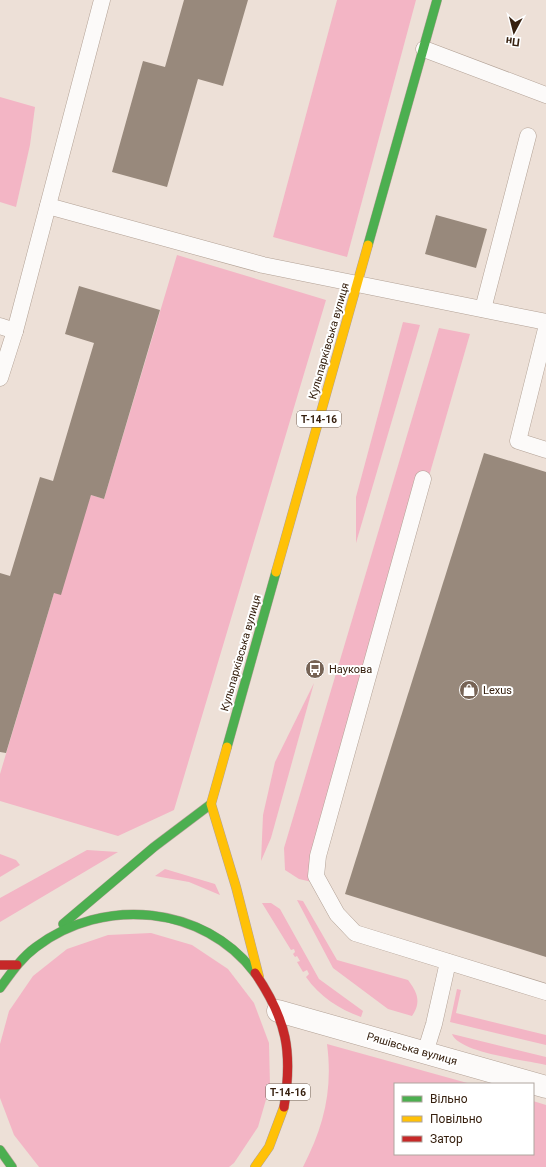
<svg xmlns="http://www.w3.org/2000/svg" width="546" height="1167" font-family="Roboto,sans-serif">
<rect width="100%" height="100%" fill="#ede0d7"/>
<g fill="#f3b5c5">
<polygon points="337,0 416,0 347,257 273,237"/>
<polygon points="0,97 35,107 30,145 16,207 0,202"/>
<polygon points="177,255 326,300 174,810 118,836 0,801 0,774 54,593 91,495 104,499"/>
<polygon points="403,322 420,325 356,543 356,497"/>
<polygon points="439,328 470,334 312,882 299,879 285,870 284,848"/>
<polygon points="314,683 271,838 261,861 263,815 275,762"/>
<polygon points="87,850 118,852 0,922 0,898"/>
<polygon points="0,854 16,860 20,865 0,877"/>
<polygon points="165,869 215,884 220,895 189,882 155,876"/>
<path d="M297,900l6,1 34,59 71,20c9,12 14,22 4,36l-24,-7 -55,-41z"/>
<path d="M262,903h9l9,6 39,70 44,32 -2,6c-22,-8 -41,-20 -55,-40l3,-3 -2,-4 -4,2 -6,-10 3,-1 -3,-5 -2,1 -2,-3 2,-2 -1,-3 -3,1z"/>
<polygon points="151,933 192,945 228,969 254,1003 269,1043 270,1086 258,1127 234,1163 229,1167 39,1167 14,1135 0,1098 0,1044 9,1011 33,976 67,949 108,935"/>
<polygon points="457,989 461,990 456,1013 546,1035 546,1045 450,1022"/>
<path d="M452,1034l94,23v8c-19,-5 -87,-12 -94,-31z"/>
<path d="M327,1044l144,40h-76v70h138v-53l13,4v62h-243c21,-41 30,-77 24,-123z"/>
</g>
<g fill="#98897c">
<polygon points="184,0 248,0 223,86 198,79 167,187 112,172 143,61 165,67"/>
<polygon points="436,215 487,229 476,268 425,254"/>
<polygon points="79,286 160,310 104,499 91,495 61,595 54,593 6,753 0,752 0,573 10,576 40,477 53,481 94,343 65,334"/>
<polygon points="484,453 546,472 546,957 345,894"/>
</g>
<g fill="none" stroke-linecap="round" stroke-linejoin="round">
<defs>
<g id="lane">
<polyline points="424,49 546,95"/>
<polyline points="48,206 263,265 546,322"/>
<polyline points="483,309 528,136"/>
<polyline points="0,326 15,331"/>
<polyline points="546,329 518,441 546,450"/>
<polyline points="0,378 15,331 102,0"/>
<polyline points="423,479 318,856 316,876 337,914 355,933 546,992"/>
<polyline points="425,1053 434,1024 448,962"/>
</g>
<polyline id="street" points="278,1011 546,1087"/>
<g id="fast">
<polyline points="368,245 437,0"/>
<polyline points="227,747 276,572"/>
<polyline points="63,924 154,847 211,804"/>
<path d="M0,988c11,-15 21,-30 36,-41 67,-51 168,-42 219,26"/>
<polyline points="0,1150 12,1167"/>
</g>
<g id="slow">
<polyline points="276,572 368,245"/>
<polyline points="227,747 211,804 236,887 259,977"/>
<polyline points="255,1167 269,1147 284,1107"/>
</g>
<g id="jam">
<polyline points="0,965 17,965"/>
<path d="M255,973c32,47 38,79 29,134"/>
</g>
</defs>
<use href="#lane" stroke="#b2a195" stroke-width="17"/>
<use href="#street" stroke="#b2a195" stroke-width="23"/>
<use href="#fast" stroke="#b2a195" stroke-width="10"/>
<use href="#slow" stroke="#b2a195" stroke-width="10"/>
<use href="#jam" stroke="#b2a195" stroke-width="10"/>
<use href="#lane" stroke="#fcfaf9" stroke-width="16"/>
<use href="#street" stroke="#fcfaf9" stroke-width="22"/>
<use href="#fast" stroke="#4caf50" stroke-width="9"/>
<use href="#slow" stroke="#ffc107" stroke-width="9"/>
<use href="#jam" stroke="#c62828" stroke-width="9"/>
</g>
<defs>
<symbol id="bus-disc" viewBox="-11 -11 22 22"><circle r="9.5" fill="#766355" stroke="#fff"/><path d="M-5-6H5V4H4V6H2V4H-2V6H-4V4H-5ZM-3.5-4V0h7V-4ZM-3.5 1.2v1.5H-2V1.2ZM2 1.2v1.5H3.5V1.2Z" fill="#fff"/></symbol>
<symbol id="shop-disc" viewBox="-11 -11 22 22"><circle r="9.5" fill="#766355" stroke="#fff"/><path d="M-5-2.5h2.3a2.7 3.5 0 0 1 5.4 0H5L5.5 6h-11ZM-1.5-2.5h3a1.5 2.3 0 0 0-3 0Z" fill="#fff"/></symbol>
</defs>
<g fill-rule="evenodd">
<use href="#bus-disc" x="304" y="658" width="22" height="22"/>
<use href="#shop-disc" x="458" y="679" width="22" height="22"/>
</g>
<g text-anchor="middle" dominant-baseline="central" stroke-width="4" stroke-linejoin="round" paint-order="stroke">
<g fill="#fff" stroke="#726357" stroke-width="1">
<rect x="297" y="411" width="44" height="16" rx="3"/>
<rect x="266" y="1084" width="44" height="16" rx="3"/>
</g>
<g font-size="10" font-weight="bold" fill="#36200f">
<text x="319" y="419">Т-14-16</text>
<text x="288" y="1092">Т-14-16</text>
</g>
<g font-size="11" fill="#36200f" stroke="#fff">
<text transform="translate(329 341) rotate(-74)">Кульпарківська вулиця</text>
<text transform="translate(241 653) rotate(-74)">Кульпарківська вулиця</text>
<text transform="translate(412 1049) rotate(16)">Ряшівська вулиця</text>
</g>
<g font-size="11" fill="#36200f" stroke="#fff" text-anchor="start">
<text x="329" y="669">Наукова</text>
<text x="483" y="690">Lexus</text>
</g>
</g>
<rect x="394" y="1083" width="140" height="72" fill="#ffffff" stroke="#afa69f"/>
<rect x="402" y="1096" width="20" height="6" fill="#4caf50" stroke="#afa69f"/>
<text x="430" y="1103" font-size="12" fill="#36200f">Вільно</text>
<rect x="402" y="1116" width="20" height="6" fill="#ffc107" stroke="#afa69f"/>
<text x="430" y="1123" font-size="12" fill="#36200f">Повільно</text>
<rect x="402" y="1136" width="20" height="6" fill="#c62828" stroke="#afa69f"/>
<text x="430" y="1143" font-size="12" fill="#36200f">Затор</text>
<g transform="translate(514 32) rotate(187)" stroke="#ffffff" stroke-width="3" paint-order="stroke">
<path d="M0-3L7 15L0 10L-7 15Z" fill="#36200f"/>
<text y="-6" font-size="11" font-weight="bold" text-anchor="middle" fill="#36200f">Пн</text>
</g>
</svg>
